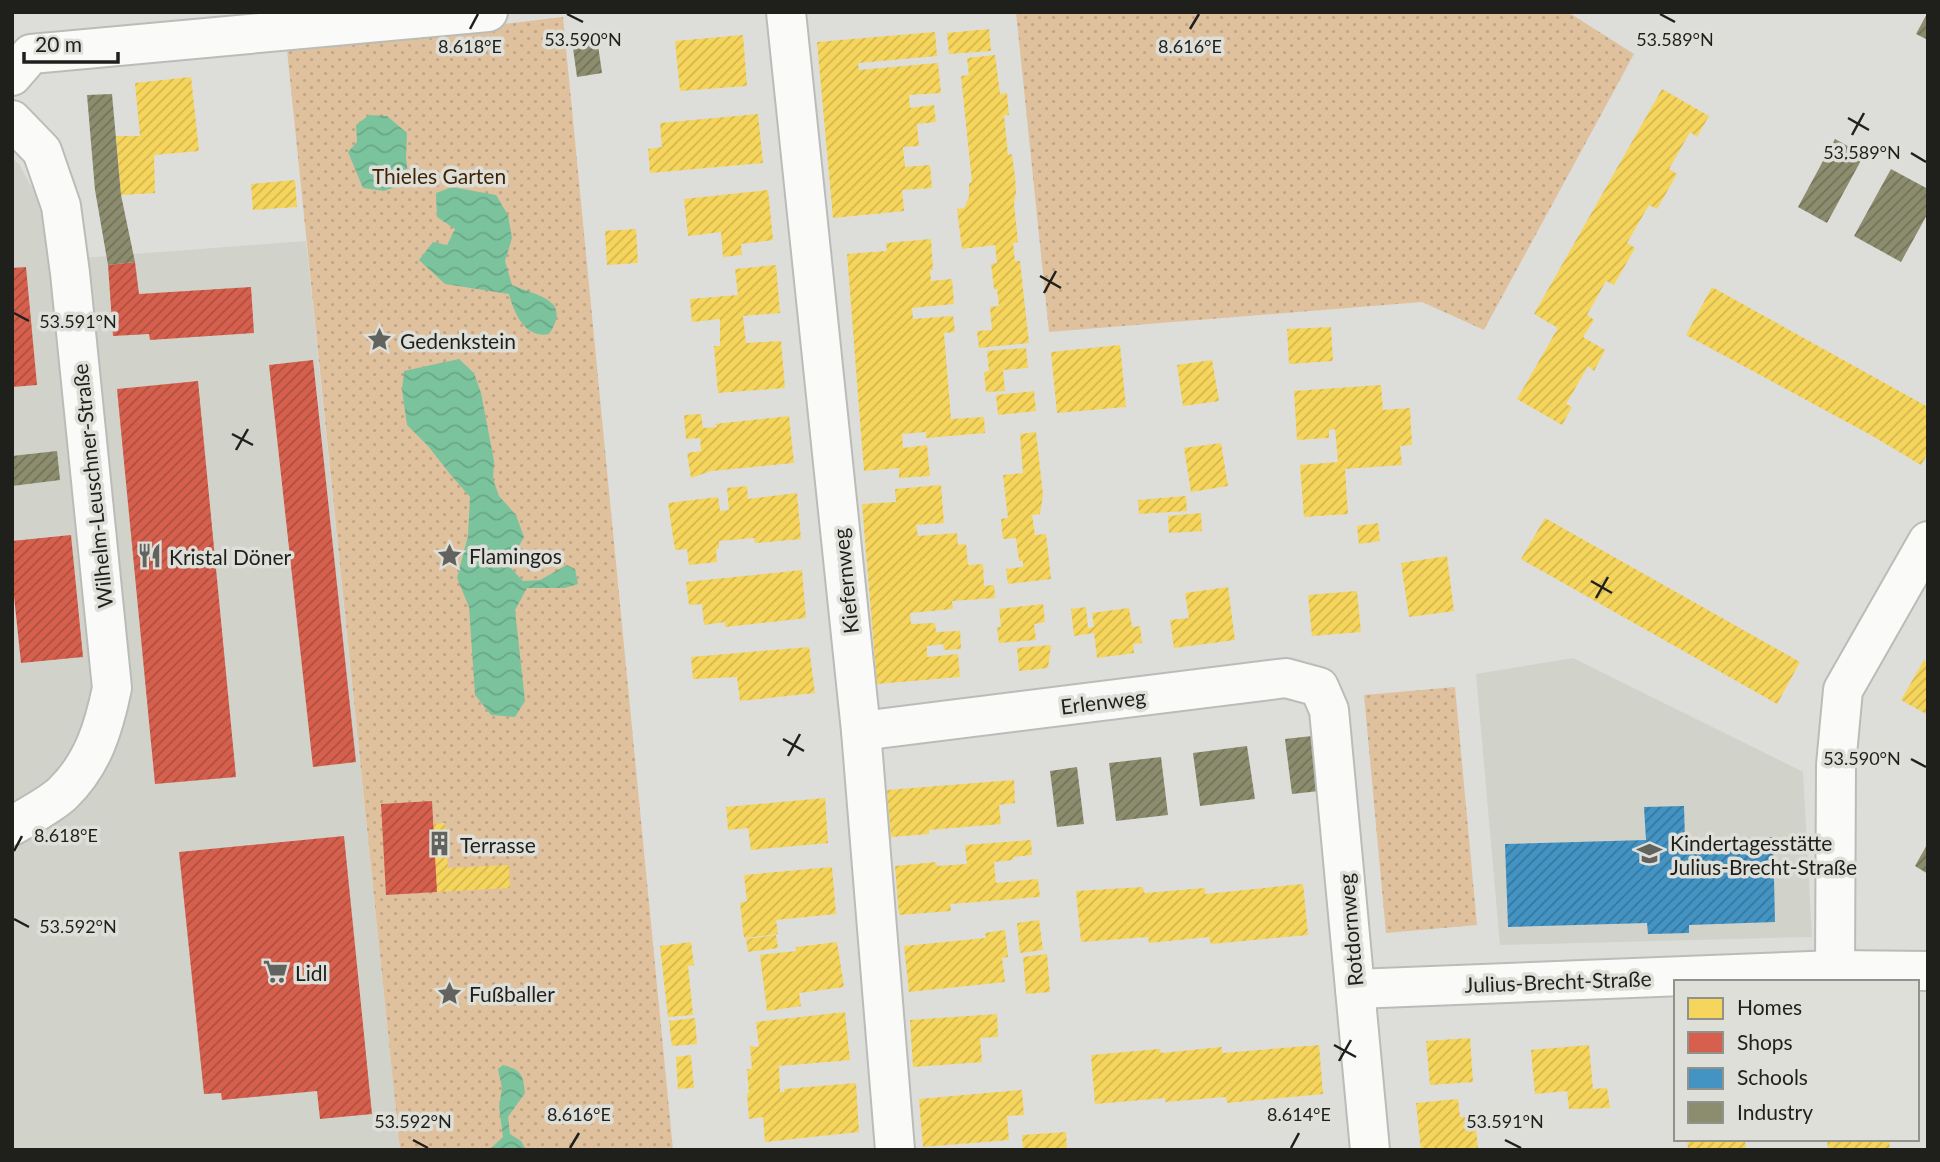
<svg xmlns="http://www.w3.org/2000/svg" width="1940" height="1162" font-family="Lato,sans-serif">
<defs>
<pattern id="park-dots" width="8" height="8" patternUnits="userSpaceOnUse" patternTransform="scale(1.75)"><rect width="8" height="8" fill="#e0c19e"/><path d="M2 2h.1M6 6h.1" fill="none" stroke="#c0a588" stroke-width="1.8" stroke-linecap="round"/></pattern>
<pattern id="water-waves" width="16" height="10" patternUnits="userSpaceOnUse" patternTransform="scale(1.75)"><rect width="16" height="10" fill="#7bc39d"/><path d="M0 5q4-4 8 0t8 0" fill="none" stroke="#6aa787"/></pattern>
<pattern id="homes-hatch" width="6" height="6" patternUnits="userSpaceOnUse" patternTransform="scale(1.75)"><rect width="6" height="6" fill="#f6d55c"/><path d="M-1 1l2-2M0 6l6-6M5 7l2-2" fill="none" stroke="#d2b64f"/></pattern>
<pattern id="shops-hatch" width="6" height="6" patternUnits="userSpaceOnUse" patternTransform="scale(1.75)"><rect width="6" height="6" fill="#d6604d"/><path d="M-1 1l2-2M0 6l6-6M5 7l2-2" fill="none" stroke="#ad4f3f"/></pattern>
<pattern id="schools-hatch" width="6" height="6" patternUnits="userSpaceOnUse" patternTransform="scale(1.75)"><rect width="6" height="6" fill="#4393c3"/><path d="M-1 1l2-2M0 6l6-6M5 7l2-2" fill="none" stroke="#37779e"/></pattern>
<pattern id="industry-hatch" width="6" height="6" patternUnits="userSpaceOnUse" patternTransform="scale(1.75)"><rect width="6" height="6" fill="#8c8c6e"/><path d="M-1 1l2-2M0 6l6-6M5 7l2-2" fill="none" stroke="#72725a"/></pattern>
</defs>
<rect width="100%" height="100%" fill="#dddeda"/>
<g fill="#d1d2c9">
<polygon points="12,158 19,164 43,208 55,260 306,241 400,1150 12,1150"/>
<polygon points="1573,658 1803,772 1812,937 1500,945 1476,674"/>
</g>
<g fill="url(#park-dots)">
<polygon points="1016,12 1572,12 1571,14 1634,54 1484,330 1422,302 1049,332"/>
<polygon points="563,17 673,1150 400,1150 287,50"/>
<polygon points="1455,687 1477,925 1386,933 1364,695"/>
</g>
<g fill="url(#water-waves)">
<polygon points="369,115 387,116 407,133 406,158 409,183 384,191 363,188 348,152 357,142 356,125"/>
<path d="M452,187l44,8 12,20 4,23 -7,23 7,24c23,11 61,13 37,49 -24,5 -35,-21 -40,-40l-64,-10 -26,-24 14,-18 14,3 8,-16 -18,-12 -1,-24z"/>
<polygon points="459,359 474,373 481,393 494,461 493,479 499,496 516,515 524,537 508,565 523,581 540,580 567,565 575,569 578,584 565,588 527,588 515,610 525,701 515,717 491,715 475,695 469,607 457,578 468,536 470,497 450,474 428,446 407,425 402,390 404,371"/>
<path d="M503,1065c19,5 20,10 22,28l-17,24 2,17 11,7 5,9h-37l14,-13 -4,-30 3,-19 -4,-19z"/>
</g>
<g fill="url(#homes-hatch)">
<polygon points="989,29 991,51 949,54 947,33"/>
<polygon points="935,32 937,56 858,63 859,70 938,63 941,93 909,95 910,108 934,105 936,122 917,124 919,146 903,147 905,167 930,165 932,188 902,190 904,211 833,218 817,42"/>
<polygon points="743,35 747,86 680,91 675,41"/>
<polygon points="995,55 1000,94 1007,93 1009,115 1004,115 1008,155 1012,154 1015,177 1016,192 1014,203 1018,242 1013,243 1015,261 1020,261 1029,343 979,348 977,331 992,330 990,307 999,306 997,289 994,289 991,264 997,263 995,245 962,249 957,209 964,208 969,197 969,183 972,182 961,76 969,75 967,58"/>
<polygon points="191,77 199,151 154,155 155,193 121,195 116,136 140,136 135,83"/>
<polygon points="1662,89 1709,116 1697,137 1690,132 1669,169 1677,174 1657,209 1649,205 1627,243 1635,248 1614,285 1606,281 1587,315 1594,320 1583,337 1605,350 1594,371 1588,366 1566,404 1572,407 1562,425 1517,399 1558,328 1534,314"/>
<polygon points="758,114 763,163 650,173 648,149 662,147 660,123"/>
<polygon points="295,180 297,207 253,210 251,184"/>
<polygon points="768,190 773,240 741,244 742,255 723,257 721,232 688,236 684,199"/>
<polygon points="636,229 638,263 607,265 605,231"/>
<polygon points="931,239 933,270 930,270 931,281 952,279 954,304 912,308 913,319 953,316 955,332 944,333 951,419 984,417 985,433 926,438 926,432 902,434 903,448 927,445 930,476 899,478 899,468 864,471 847,254 887,251 886,243"/>
<polygon points="776,265 780,313 743,316 746,343 781,341 785,388 718,393 714,346 720,346 720,319 692,322 690,299 738,295 735,269"/>
<polygon points="1712,287 1928,407 1928,453 1921,465 1869,434 1686,335"/>
<polygon points="1331,327 1333,361 1289,364 1287,329"/>
<polygon points="1120,345 1126,407 1057,413 1051,352"/>
<polygon points="1026,348 1028,368 1003,370 1005,391 986,392 984,372 989,371 987,351"/>
<polygon points="1212,360 1219,401 1183,406 1177,365"/>
<polygon points="1381,385 1383,410 1410,408 1412,445 1400,446 1402,465 1345,469 1348,514 1304,517 1300,465 1338,462 1335,429 1329,430 1329,438 1297,440 1294,391"/>
<polygon points="1034,391 1036,411 998,415 996,395"/>
<polygon points="701,414 703,428 717,427 715,424 789,416 794,463 711,471 691,478 687,453 701,451 700,438 686,439 684,415"/>
<polygon points="1036,432 1043,495 1040,514 1032,515 1035,535 1046,534 1051,579 1008,584 1006,569 1023,567 1023,561 1019,561 1016,538 1003,539 1001,519 1008,518 1003,475 1023,473 1020,434"/>
<polygon points="1221,443 1228,486 1191,492 1184,448"/>
<polygon points="941,485 944,523 916,525 918,536 957,533 958,545 966,544 968,565 983,564 984,586 994,585 995,598 952,601 953,609 910,613 911,624 935,623 936,632 960,631 961,649 944,650 943,644 927,646 927,657 958,654 960,677 877,684 862,504 896,502 895,489"/>
<polygon points="747,486 748,499 797,493 801,539 755,543 754,538 719,541 719,548 716,549 717,562 689,565 687,549 675,550 668,503 718,497 720,511 729,510 727,488"/>
<polygon points="1186,496 1187,511 1139,514 1138,500"/>
<polygon points="1201,513 1202,531 1169,533 1168,516"/>
<polygon points="1545,518 1800,662 1777,704 1521,559"/>
<polygon points="1378,523 1380,541 1359,544 1357,526"/>
<polygon points="1447,556 1454,611 1409,617 1401,563"/>
<polygon points="802,570 806,618 725,627 725,622 704,625 702,604 689,605 686,582"/>
<polygon points="1228,587 1235,640 1174,648 1170,620 1189,618 1185,593"/>
<polygon points="1357,591 1361,632 1312,636 1308,595"/>
<polygon points="1043,604 1045,622 1034,624 1036,640 999,643 997,627 1001,627 999,609"/>
<polygon points="1086,607 1088,628 1094,627 1092,613 1129,608 1132,627 1140,626 1142,643 1133,644 1134,653 1097,658 1094,633 1074,636 1071,609"/>
<polygon points="1051,645 1048,668 1019,671 1017,648"/>
<polygon points="809,647 815,693 740,701 737,677 693,679 691,657"/>
<polygon points="1924,660 1928,663 1928,715 1901,700"/>
<polygon points="1014,780 1015,803 999,805 1001,824 929,830 929,834 891,837 887,790"/>
<polygon points="825,798 828,843 751,850 748,828 728,830 726,807"/>
<polygon points="445,823 448,868 509,865 510,888 437,892 433,824"/>
<polygon points="1031,840 1032,855 1013,857 1013,860 994,862 996,883 1038,879 1040,897 950,904 951,911 899,915 895,866 936,862 937,866 967,864 965,845"/>
<polygon points="832,867 836,914 776,920 778,934 744,938 740,903 747,901 744,875"/>
<polygon points="1303,884 1308,935 1211,944 1209,937 1149,943 1148,937 1081,942 1076,891 1143,887 1144,893 1205,888 1205,894"/>
<polygon points="1039,920 1043,950 1020,953 1017,923"/>
<polygon points="1005,930 1008,957 1002,958 1005,982 909,992 904,946 986,938 985,933"/>
<polygon points="776,935 778,948 748,952 746,939"/>
<polygon points="691,942 694,965 688,966 693,1015 668,1017 660,946"/>
<polygon points="837,942 844,987 799,993 801,1006 767,1011 760,955 796,951 796,947"/>
<polygon points="1047,954 1050,992 1026,994 1023,957"/>
<polygon points="845,1012 850,1060 779,1066 780,1092 784,1092 784,1089 856,1083 859,1132 765,1142 763,1117 749,1119 747,1093 749,1093 747,1069 752,1069 750,1046 759,1047 756,1022"/>
<polygon points="997,1014 998,1037 980,1038 982,1062 913,1067 910,1020"/>
<polygon points="695,1018 697,1044 672,1046 669,1021"/>
<polygon points="1470,1038 1473,1082 1430,1085 1426,1041"/>
<polygon points="1319,1045 1323,1094 1227,1103 1226,1097 1165,1102 1165,1098 1095,1104 1091,1055 1160,1049 1161,1053 1222,1047 1222,1053"/>
<polygon points="1589,1045 1593,1089 1607,1088 1610,1108 1569,1109 1567,1091 1535,1094 1531,1050"/>
<polygon points="691,1055 694,1088 678,1089 676,1057"/>
<polygon points="1022,1090 1024,1115 1007,1116 1009,1140 923,1147 919,1099"/>
<polygon points="1458,1099 1460,1117 1475,1117 1478,1150 1421,1150 1416,1103"/>
<polygon points="1066,1132 1067,1149 1023,1150 1022,1135"/>
<polygon points="1687,1139 1745,1139 1746,1150 1688,1150"/>
<polygon points="1827,1139 1889,1139 1890,1150 1828,1150"/>
</g>
<g fill="url(#shops-hatch)">
<polygon points="135,262 139,294 251,287 254,333 150,340 149,334 113,336 108,265"/>
<polygon points="26,267 37,385 12,387 12,268"/>
<polygon points="313,360 356,762 313,767 269,365"/>
<polygon points="198,381 236,777 155,784 117,389"/>
<polygon points="71,535 83,657 21,663 12,577 12,541"/>
<polygon points="432,801 437,892 386,895 381,804"/>
<polygon points="344,836 372,1114 320,1119 317,1091 222,1100 221,1093 204,1094 179,852"/>
</g>
<polygon fill="url(#schools-hatch)" points="1684,806 1685,840 1773,837 1775,922 1689,925 1689,933 1648,934 1647,923 1508,927 1505,844 1646,840 1644,807"/>
<g fill="url(#industry-hatch)">
<polygon points="1928,12 1928,40 1916,34"/>
<polygon points="597,38 602,73 577,77 572,41"/>
<polygon points="112,94 121,195 135,262 108,265 95,190 87,95"/>
<polygon points="1835,139 1864,155 1827,223 1798,207"/>
<polygon points="1891,169 1928,189 1928,213 1901,262 1854,236"/>
<polygon points="57,451 60,480 12,486 12,456"/>
<polygon points="1312,736 1319,791 1292,794 1285,739"/>
<polygon points="1247,746 1255,799 1200,806 1193,753"/>
<polygon points="1161,757 1168,815 1116,821 1109,763"/>
<polygon points="1077,767 1084,824 1057,827 1050,771"/>
<polygon points="1928,843 1928,874 1915,866"/>
</g>
<g fill="none" stroke-linecap="round" stroke-linejoin="round">
<defs>
<g id="minor">
<polyline points="786,12 861,731 895,1150"/>
<polyline points="12,76 31,54 488,12"/>
<path d="M12,120l30,31 19,55 9,67 42,415c-8,39 -19,76 -49,105 -11,11 -36,24 -51,33"/>
<polyline points="861,731 1286,678 1319,687 1329,710 1370,1150"/>
<polyline points="1835,970 1836,765 1843,690 1928,541"/>
<polyline points="1355,989 1835,970 1928,971"/>
</g>
</defs>
<use href="#minor" stroke="#bbbbb8" stroke-width="42"/>
<use href="#minor" stroke="#fafaf9" stroke-width="38"/>
</g>
<path fill="none" stroke="#1f1f1c" stroke-width="2.5" d="M567,14l16,8M1660,14l15,8M470,29l8,-15M1190,29l9,-15M1848,118l21,12M1852,135l12,-22M1911,153l15,9M1040,276l21,12M1044,293l12,-22M14,313l15,8M232,434l21,11M236,450l12,-21M1591,581l21,12M1596,598l12,-21M783,739l21,12M788,756l12,-22M1911,759l15,8M14,851l8,-15M14,919l15,8M1334,1045l22,12M1339,1061l12,-21M413,1140l15,8M1505,1140l16,8M570,1148l9,-15M1291,1148l8,-15"/>
<defs>
<symbol id="sight-bare" viewBox="-9 -9 18 18"><path d="M0-6L1.8-2.2L6-1.7L2.9 1.2L3.7 5.4L0 3.3L-3.7 5.4L-2.9 1.2L-6-1.7L-1.8-2.2Z" fill="#62625e" stroke="#dedfd9" stroke-width="2.5" paint-order="stroke"/></symbol>
<symbol id="restaurant-bare" viewBox="-9 -9 18 18"><path d="M-5-6h1v4h1v-4h1v4h1v-4h1v5L-1.5 .5V6h-2V.5L-5-1ZM5-6V6H3V1.5H1.5Q1.5-4 5-6Z" fill="#62625e" stroke="#dedfd9" stroke-width="2.5" paint-order="stroke"/></symbol>
<symbol id="building-bare" viewBox="-9 -9 18 18"><path d="M-4-6H4V6H1V3H-1V6H-4ZM-2.5-4.3h1.7v1.8h-1.7ZM.8-4.3h1.7v1.8H.8ZM-2.5-1h1.7V.8h-1.7ZM.8-1h1.7V.8H.8Z" fill="#62625e" stroke="#dedfd9" stroke-width="2.5" paint-order="stroke"/></symbol>
<symbol id="school-bare" viewBox="-9 -9 18 18"><path d="M0-5L7-2L0 1L-7-2ZM-4 1L0 2.5L4 1V4Q0 6-4 4Z" fill="#62625e" stroke="#dedfd9" stroke-width="2.5" paint-order="stroke"/></symbol>
<symbol id="supermarket-bare" viewBox="-9 -9 18 18"><path d="M-6-5.5h2.5l.6 2H6L4.5 2H-2.5L-4.4-4H-6ZM-1.5 3.2a1.3 1.3 0 1 0 .1 0ZM3 3.2a1.3 1.3 0 1 0 .1 0Z" fill="#62625e" stroke="#dedfd9" stroke-width="2.5" paint-order="stroke"/></symbol>
</defs>
<g fill-rule="evenodd">
<use href="#sight-bare" x="362" y="322" width="35" height="35"/>
<use href="#sight-bare" x="432" y="538" width="35" height="35"/>
<use href="#restaurant-bare" x="132" y="538" width="35" height="35"/>
<use href="#building-bare" x="422" y="826" width="35" height="35"/>
<use href="#school-bare" x="1632" y="836" width="35" height="35"/>
<use href="#supermarket-bare" x="258" y="954" width="35" height="35"/>
<use href="#sight-bare" x="432" y="976" width="35" height="35"/>
</g>
<g text-anchor="middle" dominant-baseline="central" stroke-width="7" stroke-linejoin="round" paint-order="stroke">
<g font-size="21" fill="#412503" stroke="#dedfd9">
<text x="439" y="175">Thieles Garten</text>
</g>
<g font-size="21" fill="#1f1f1c" stroke="#dedfd9" text-anchor="start">
<text x="400" y="340">Gedenkstein</text>
<text x="469" y="555">Flamingos</text>
<text x="169" y="556">Kristal Döner</text>
<text x="1670" y="842">Kindertagesstätte<tspan x="1670" dy="24">Julius-Brecht-Straße</tspan></text>
<text x="460" y="844">Terrasse</text>
<text x="295" y="972">Lidl</text>
<text x="469" y="993">Fußballer</text>
</g>
<g font-size="21" fill="#1f1f1c" stroke="#dedfd9">
<text transform="translate(92 486) rotate(-96)">Wilhelm-Leuschner-Straße</text>
<text transform="translate(845 581) rotate(-96)">Kiefernweg</text>
<text transform="translate(1103 701) rotate(-7)">Erlenweg</text>
<text transform="translate(1350 930) rotate(-95)">Rotdornweg</text>
<text transform="translate(1558 981) rotate(-2)">Julius-Brecht-Straße</text>
</g>
</g>
<g font-size="18" text-anchor="middle" fill="#1f1f1c" stroke="#dedfd9" stroke-width="7" stroke-linejoin="round" paint-order="stroke">
<text x="583" y="46">53.590°N</text>
<text x="1675" y="46">53.589°N</text>
<text x="470" y="53">8.618°E</text>
<text x="1190" y="53">8.616°E</text>
<text x="1862" y="159">53.589°N</text>
<text x="78" y="328">53.591°N</text>
<text x="1862" y="765">53.590°N</text>
<text x="66" y="842">8.618°E</text>
<text x="78" y="933">53.592°N</text>
<text x="579" y="1121">8.616°E</text>
<text x="1299" y="1121">8.614°E</text>
<text x="413" y="1128">53.592°N</text>
<text x="1505" y="1128">53.591°N</text>
</g>
<rect width="1940" height="1162" fill="none" stroke="#1f1f1c" stroke-width="28"/>
<rect x="1674" y="980" width="245" height="161" fill="#dedfd9" stroke="#92928d" stroke-width="2"/>
<rect x="1688" y="998" width="35" height="21" fill="#f6d55c" stroke="#92928d" stroke-width="2"/>
<text x="1737" y="1015" font-size="21" fill="#1f1f1c">Homes</text>
<rect x="1688" y="1032" width="35" height="21" fill="#d6604d" stroke="#92928d" stroke-width="2"/>
<text x="1737" y="1050" font-size="21" fill="#1f1f1c">Shops</text>
<rect x="1688" y="1068" width="35" height="21" fill="#4393c3" stroke="#92928d" stroke-width="2"/>
<text x="1737" y="1085" font-size="21" fill="#1f1f1c">Schools</text>
<rect x="1688" y="1102" width="35" height="21" fill="#8c8c6e" stroke="#92928d" stroke-width="2"/>
<text x="1737" y="1120" font-size="21" fill="#1f1f1c">Industry</text>
<path d="M24 52v10h94v-10" fill="none" stroke="#1f1f1c" stroke-width="3.5"/>
<text x="35" y="52" font-size="21" fill="#1f1f1c" stroke="#dedfd9" stroke-width="5" paint-order="stroke">20 m</text>
</svg>
